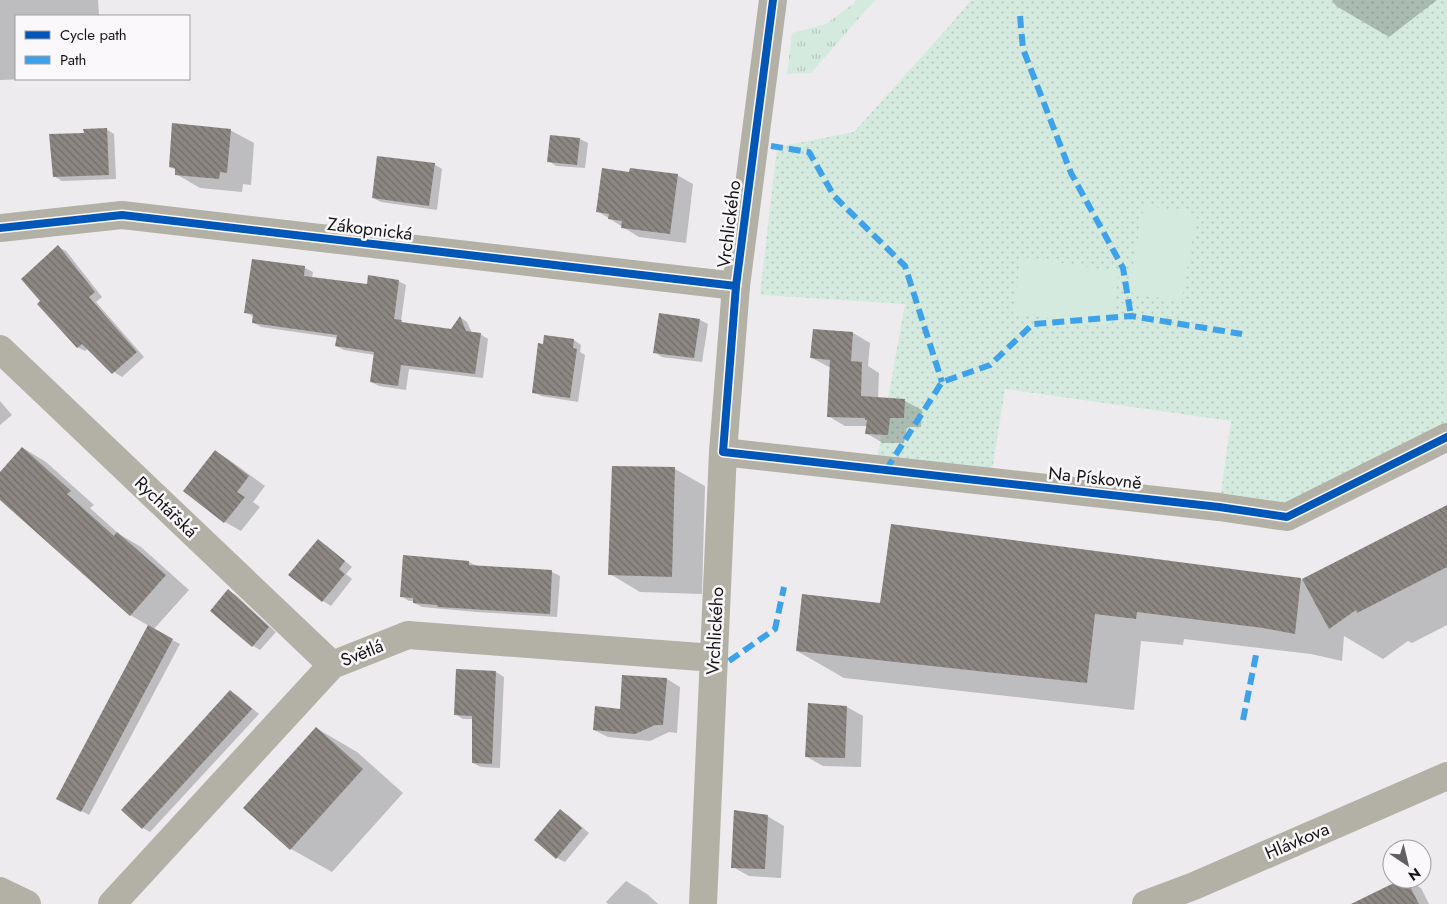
<svg xmlns="http://www.w3.org/2000/svg" width="1447" height="904" font-family="Jost,sans-serif">
<defs>
<pattern id="grass-tufts" width="24" height="20" patternUnits="userSpaceOnUse" patternTransform="scale(1.25)"><rect width="24" height="20" fill="#d5eade"/><path d="M3 7l-1-3M5 7V3M7 7l1-3M15 17l-1-3M17 17v-4M19 17l1-3" fill="none" stroke="#b6c8be"/></pattern>
<pattern id="park-dots" width="8" height="8" patternUnits="userSpaceOnUse" patternTransform="scale(1.25)"><rect width="8" height="8" fill="#d5eade"/><path d="M2 2h.1M6 6h.1" fill="none" stroke="#b6c8be" stroke-width="1.8" stroke-linecap="round"/></pattern>
<pattern id="building-back-hatch" width="6" height="6" patternUnits="userSpaceOnUse" patternTransform="scale(1.25)"><rect width="6" height="6" fill="#8d8783"/><path d="M-1 5l2 2M0 0l6 6M5-1l2 2" fill="none" stroke="#726d6a"/></pattern>
</defs>
<rect width="100%" height="100%" fill="#edebee"/>
<polygon fill="url(#grass-tufts)" points="856,0 875,0 811,73 787,74 792,33 826,24 853,4"/>
<polygon fill="url(#park-dots)" points="971,0 1447,0 1447,425 1282,505 1219,507 1231,421 1005,389 992,471 877,460 905,304 760,295 777,147 854,132 952,23"/>
<g fill="#d5eade">
<polygon points="1144,205 1197,214 1181,302 1128,292"/>
<polygon points="1021,257 1119,272 1111,327 1013,313"/>
</g>
<g fill="#0003">
<polygon points="0,0 98,0 99,16 16,16 16,79 30,79 0,80"/>
<polygon points="1332,0 1437,0 1389,37 1336,6"/>
<polygon points="106,129 114,134 116,179 62,181 54,176 85,134"/>
<polygon points="230,130 254,143 251,185 243,184 242,192 200,188 176,174 176,170 170,167"/>
<polygon points="580,139 588,143 585,168 556,166 549,161"/>
<polygon points="434,164 442,169 437,210 381,202 373,198"/>
<polygon points="630,173 677,175 693,184 686,243 639,237 597,211"/>
<polygon points="58,247 66,251 102,297 96,302 144,357 122,377 114,372 89,347 85,351 77,347 42,301"/>
<polygon points="253,261 305,268 313,272 312,278 368,285 398,281 406,285 401,321 406,324 451,330 460,317 467,322 472,333 480,334 488,339 483,378 409,369 406,390 379,386 371,382 375,355 344,350 336,346 338,338 261,327 253,322 254,317 245,312"/>
<polygon points="660,314 700,320 708,324 702,362 662,357 654,352"/>
<polygon points="814,330 853,333 870,343 868,366 879,373 878,399 905,401 922,410 921,427 907,427 904,443 883,443 866,433 867,426 845,426 828,416 831,368 829,367 812,358"/>
<polygon points="574,340 581,345 580,352 585,355 578,402 541,396 533,392"/>
<polygon points="0,401 12,415 0,425"/>
<polygon points="23,448 46,462 94,505 90,508 119,534 141,547 189,590 153,630 180,644 89,815 57,798 149,626 130,615 0,498 0,474"/>
<polygon points="215,451 231,461 265,486 253,502 260,507 241,531 225,522 185,490"/>
<polygon points="675,469 705,486 702,594 640,592 610,574"/>
<polygon points="1447,507 1447,625 1412,643 1408,641 1383,659 1344,636 1342,661 1311,654 1184,639 1183,645 1141,641 1134,710 844,678 797,651 881,604 1301,579 1302,580"/>
<polygon points="326,545 352,567 346,574 352,579 331,606 323,601 290,575"/>
<polygon points="404,557 469,562 477,566 552,572 560,576 557,617 477,612 422,607 414,603 414,601 409,601 401,596"/>
<polygon points="228,591 236,595 276,632 260,650 253,646"/>
<polygon points="496,672 504,677 500,768 481,767 473,763 474,719 463,719 455,714"/>
<polygon points="667,679 680,687 677,733 669,732 650,741 608,737 594,730"/>
<polygon points="230,691 238,696 259,714 150,832 143,828"/>
<polygon points="847,707 863,716 861,767 823,766 807,757"/>
<polygon points="316,728 357,752 403,793 332,872 291,849 245,808"/>
<polygon points="560,811 568,815 589,833 565,862 557,858 536,840"/>
<polygon points="767,816 784,826 781,878 749,876 733,867"/>
<polygon points="1405,879 1421,888 1429,904 1377,904"/>
<polygon points="626,881 647,894 658,904 608,904 606,902"/>
</g>
<g fill="url(#building-back-hatch)">
<polygon points="172,123 231,129 227,173 220,172 219,179 175,175 175,168 169,167"/>
<polygon points="107,128 109,175 53,177 49,134 84,133 83,129"/>
<polygon points="550,135 580,138 577,165 547,162"/>
<polygon points="377,156 435,163 429,206 372,198"/>
<polygon points="602,168 629,172 630,168 678,174 670,234 621,228 622,221 608,219 609,214 596,212"/>
<polygon points="58,245 95,292 89,297 137,352 112,374 82,344 77,348 37,304 40,301 21,279"/>
<polygon points="252,259 305,266 304,276 367,284 368,275 399,280 394,319 402,320 401,322 451,329 460,316 466,331 481,333 475,374 401,365 398,386 370,382 374,352 335,346 337,335 252,323 253,314 244,313"/>
<polygon points="659,313 700,319 694,358 653,353"/>
<polygon points="813,329 853,332 851,361 862,362 861,396 905,399 904,418 890,418 888,435 865,434 867,420 865,420 865,418 827,417 830,360 810,358"/>
<polygon points="544,335 574,339 573,348 577,349 570,398 532,393 538,343 543,344"/>
<polygon points="22,447 71,491 67,494 114,536 117,532 166,575 130,616 0,500 0,472"/>
<polygon points="215,450 249,476 237,492 245,497 224,523 183,491"/>
<polygon points="612,466 675,467 672,577 608,575"/>
<polygon points="1447,505 1447,567 1357,613 1356,610 1329,629 1302,579"/>
<polygon points="891,524 1301,578 1295,634 1263,628 1137,612 1136,619 1095,614 1087,683 796,651 802,594 880,603"/>
<polygon points="318,539 345,561 339,569 345,574 322,602 288,575"/>
<polygon points="403,555 469,561 469,565 552,570 550,614 438,607 437,605 413,603 413,598 400,597"/>
<polygon points="228,589 269,627 252,647 210,611"/>
<polygon points="148,625 173,639 81,812 56,799"/>
<polygon points="456,669 496,671 492,764 472,763 472,716 454,715"/>
<polygon points="622,675 667,678 663,725 655,725 635,734 593,730 595,706 620,709"/>
<polygon points="230,690 252,709 142,829 121,810"/>
<polygon points="808,703 847,706 845,758 805,757"/>
<polygon points="316,727 363,769 290,850 243,808"/>
<polygon points="560,809 582,828 556,859 534,840"/>
<polygon points="734,810 768,815 765,869 731,868"/>
<polygon points="1402,879 1406,879 1419,904 1351,904"/>
</g>
<g fill="none" stroke-linecap="round" stroke-linejoin="round">
<g stroke="#b3b0a6" stroke-width="28">
<polyline points="0,228 122,215 736,286"/>
<polyline points="0,349 332,665"/>
<polyline points="723,452 1219,507 1287,517 1447,437"/>
<polyline points="0,891 27,904"/>
<polyline points="112,904 332,665 408,635 714,658"/>
<polyline points="703,904 723,452 736,286 773,0"/>
<polyline points="1146,904 1194,886 1447,776"/>
</g>
<g stroke="#3da2ea" stroke-width="6" stroke-dasharray="12 6" stroke-linecap="butt">
<polyline points="1020,16 1023,49 1071,173 1123,268 1131,316"/>
<polyline points="771,146 809,152 834,196 905,266 942,382"/>
<polyline points="886,470 942,382 990,365 1033,324 1131,316 1242,334"/>
<polyline points="729,661 775,629 784,587"/>
<polyline points="1243,720 1257,650"/>
</g>
<defs>
<g id="cycleway">
<polyline points="773,0 736,286 723,452 1219,507 1287,517 1447,437"/>
<polyline points="0,228 122,215 736,286"/>
</g>
</defs>
<use href="#cycleway" stroke="#fbf8fc" stroke-width="11"/>
<use href="#cycleway" stroke="#0057b8" stroke-width="8"/>
</g>
<g text-anchor="middle" dominant-baseline="central" stroke-width="5" stroke-linejoin="round" paint-order="stroke">
<g font-size="18" fill="#151415" stroke="#fbf8fc">
<text transform="translate(729 224) rotate(-83)">Vrchlického</text>
<text transform="translate(370 229) rotate(7)">Zákopnická</text>
<text transform="translate(1095 478) rotate(6)">Na Pískovně</text>
<text transform="translate(166 507) rotate(44)">Rychtářská</text>
<text transform="translate(715 631) rotate(-87)">Vrchlického</text>
<text transform="translate(362 653) rotate(-22)">Světlá</text>
<text transform="translate(1297 841) rotate(-23)">Hlávkova</text>
</g>
</g>
<rect x="15" y="15" width="175" height="65" fill="#fbf8fc" stroke="#9f9da0"/>
<rect x="25" y="31" width="25" height="8" fill="#0057b8" stroke="#9f9da0"/>
<text x="60" y="40" font-size="15" fill="#151415">Cycle path</text>
<rect x="25" y="56" width="25" height="8" fill="#3da2ea" stroke="#9f9da0"/>
<text x="60" y="65" font-size="15" fill="#151415">Path</text>
<g transform="translate(1407 864) rotate(145)"><circle r="24" fill="#fbf8fc" stroke="#9f9da0"/>
<path d="M0-4L9 19L0 12L-9 19Z" fill="#615f61"/>
<text y="-8" font-size="14" font-weight="bold" text-anchor="middle" fill="#151415">N</text>
</g>
</svg>
